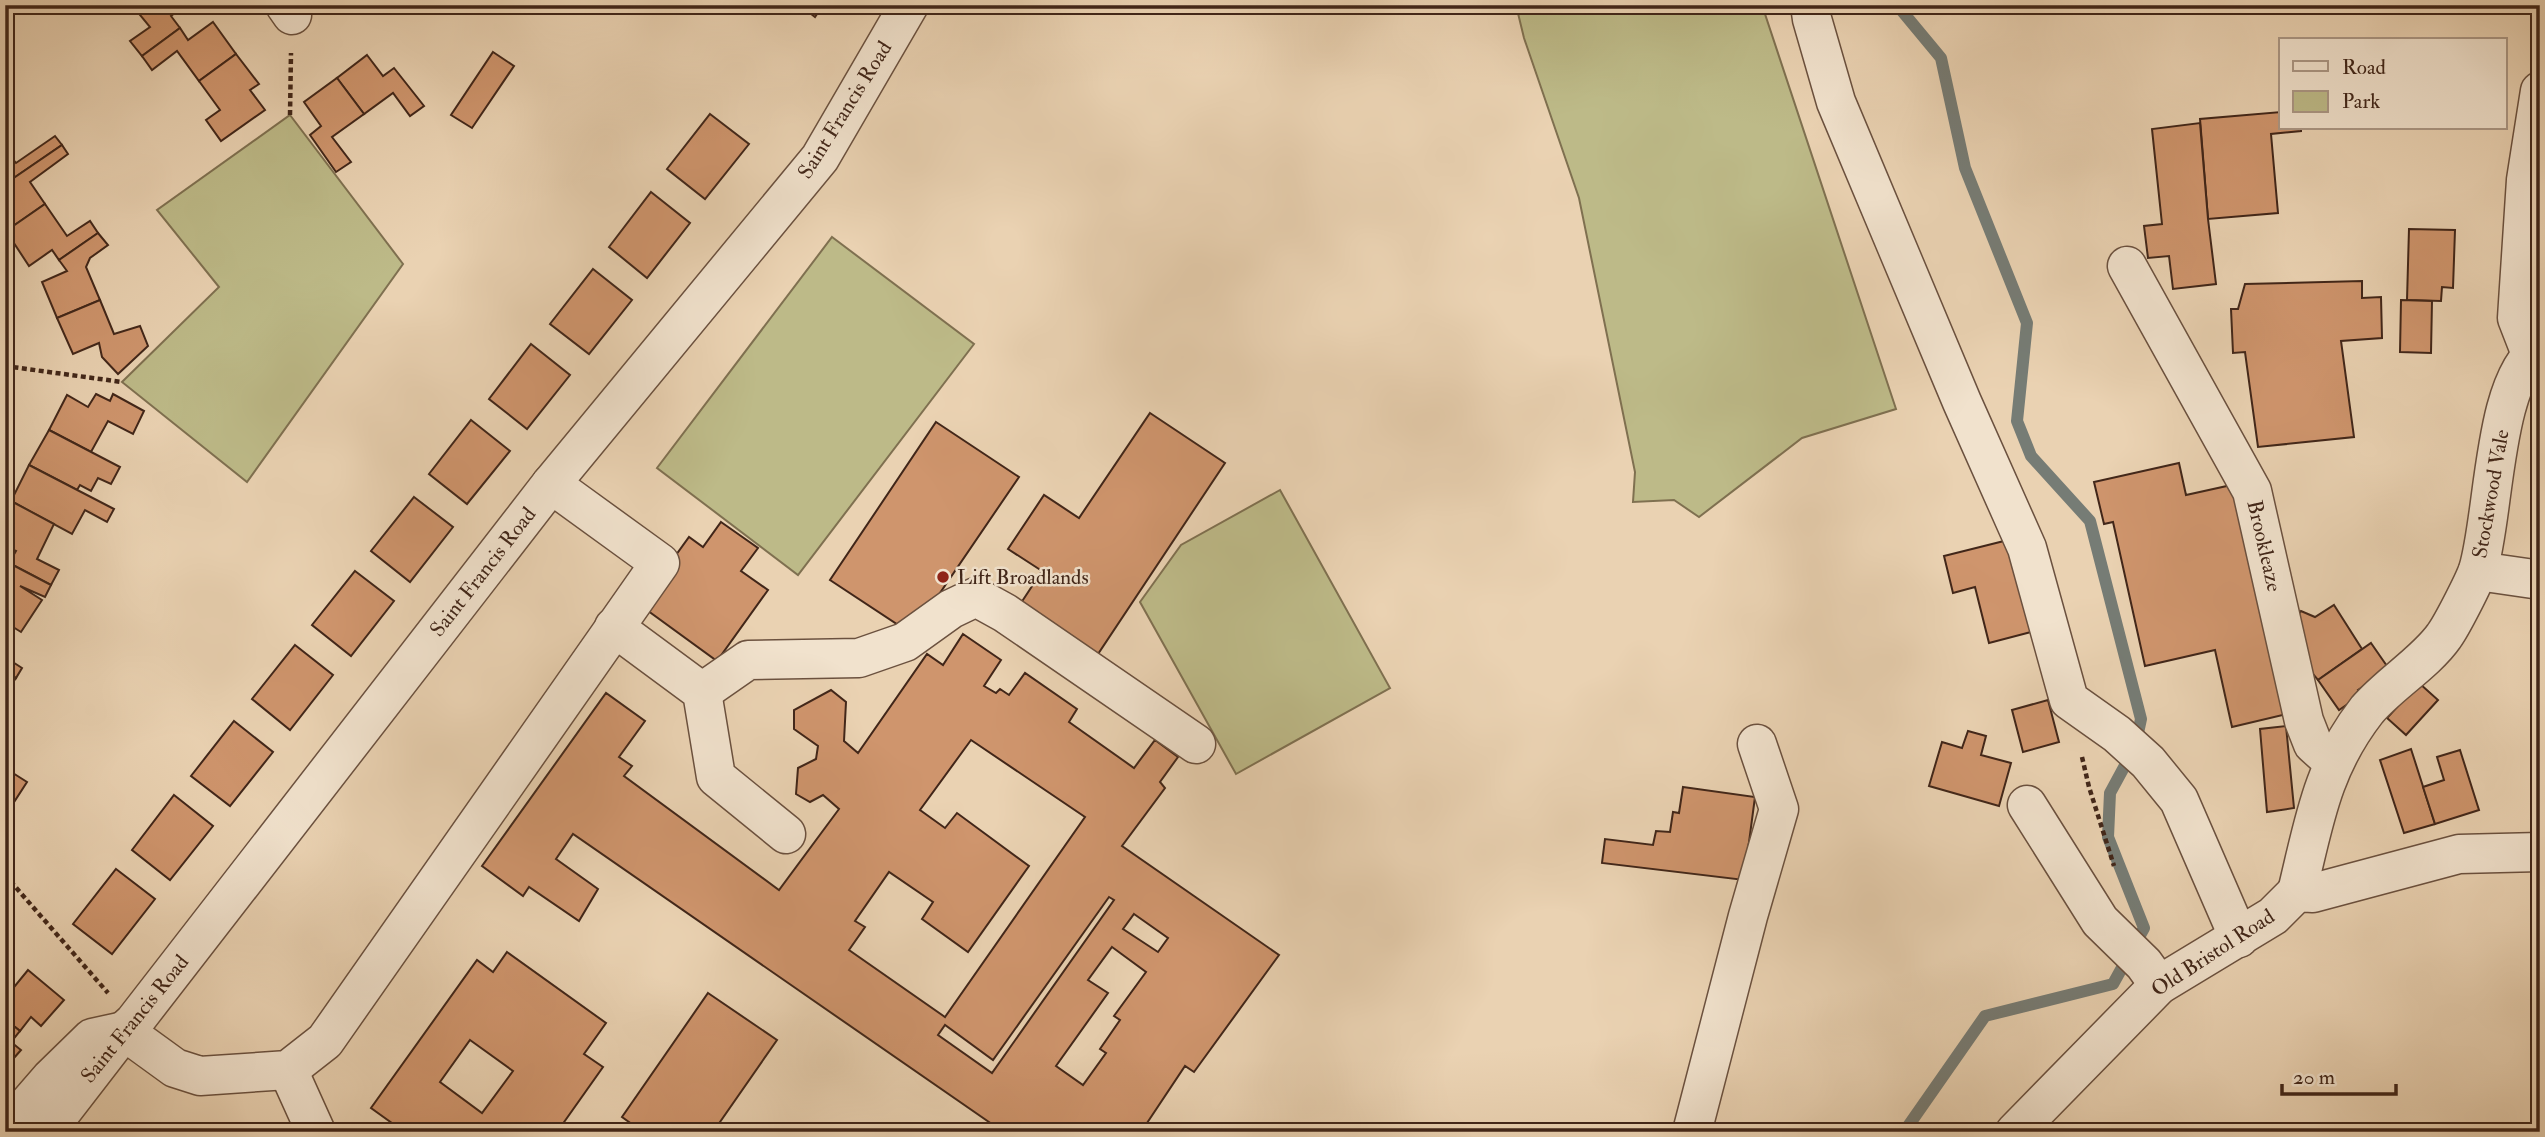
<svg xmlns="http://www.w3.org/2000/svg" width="2545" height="1137" font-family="'IM FELL Double Pica',serif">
<rect width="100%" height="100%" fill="#ead2b2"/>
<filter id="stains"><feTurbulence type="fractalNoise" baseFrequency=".00286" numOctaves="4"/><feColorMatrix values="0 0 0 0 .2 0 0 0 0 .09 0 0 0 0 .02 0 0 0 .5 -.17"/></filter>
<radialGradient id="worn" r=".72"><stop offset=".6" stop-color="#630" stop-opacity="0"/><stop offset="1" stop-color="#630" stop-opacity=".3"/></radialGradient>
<g fill="#bdba88" stroke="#7f7050" stroke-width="2">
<polygon points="1516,5 1762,5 1896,409 1802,438 1699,517 1674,500 1633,502 1635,472 1579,198 1524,38"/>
<polygon points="290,115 403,264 247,482 122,382 219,287 157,210"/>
<polygon points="832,237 974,344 798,575 657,468"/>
<polygon points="1280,490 1390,688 1236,774 1140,602 1181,545"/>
</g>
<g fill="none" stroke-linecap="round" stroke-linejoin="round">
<polyline stroke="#767c75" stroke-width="12" points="1897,5 1941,58 1965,168 2027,323 2017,421 2031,456 2090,521 2141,719 2135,747 2110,793 2108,837 2144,928 2113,984 1985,1016 1904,1132"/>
</g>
<g fill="#cf956d" stroke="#412619" stroke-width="2" fill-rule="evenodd">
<polygon points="153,5 185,5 171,16 180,28 142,56 130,41 150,27 140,15"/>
<polygon points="800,5 823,5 815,17"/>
<polygon points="213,22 236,54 199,81 177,51 152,70 142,56 180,28 188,40"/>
<polygon points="493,52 514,66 472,128 451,115"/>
<polygon points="236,54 259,84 250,90 265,110 221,141 206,120 220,110 199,81"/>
<polygon points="367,55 383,76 394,68 424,106 410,116 393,93 364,114 337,78"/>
<polygon points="337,78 364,114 332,137 351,162 336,172 310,135 321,126 304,102"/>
<polygon points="2281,112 2281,128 2301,128 2301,131 2271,134 2278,213 2208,219 2200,119"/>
<polygon points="710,114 749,144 705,199 667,169"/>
<polygon points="2200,123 2208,219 2216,284 2173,289 2169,256 2148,258 2144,226 2162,224 2152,129"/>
<polygon points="55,136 62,145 5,184 5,149 16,163"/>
<polygon points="62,145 68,154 30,182 45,204 6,231 5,184"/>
<polygon points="651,192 690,223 647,278 609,247"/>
<polygon points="45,204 67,236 90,221 98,233 59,260 52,250 29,266 6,231"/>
<polygon points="2409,229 2455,230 2453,288 2442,287 2441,301 2407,300"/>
<polygon points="98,233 108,245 90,258 86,267 100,300 57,318 42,282 67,271 59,260"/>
<polygon points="593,269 632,300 589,354 550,324"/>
<polygon points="2362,281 2362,298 2381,297 2382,338 2341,341 2354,437 2258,447 2245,352 2233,353 2231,309 2238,309 2245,284"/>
<polygon points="100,300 114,334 140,326 148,346 118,374 102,357 99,343 73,354 57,318"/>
<polygon points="2401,300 2432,301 2431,353 2400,352"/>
<polygon points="531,344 570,375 527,429 489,399"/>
<polygon points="96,394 110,401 113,394 144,411 133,434 108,421 91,452 49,430 67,395 88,407"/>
<polygon points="1150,413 1225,463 1094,660 1017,609 1042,571 1008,549 1044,495 1079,518"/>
<polygon points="471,420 510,451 467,504 429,474"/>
<polygon points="936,422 1019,477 912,634 830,580"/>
<polygon points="49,430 120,467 111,484 98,478 91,491 80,485 77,490 29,465"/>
<polygon points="2179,463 2186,495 2236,484 2287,714 2232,727 2215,650 2145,666 2113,522 2104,524 2094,482"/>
<polygon points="29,465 114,509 107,522 85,510 72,534 11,501"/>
<polygon points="414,497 453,527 410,582 371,551"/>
<polygon points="11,501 54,524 37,559 59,570 51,585 9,563 16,551 5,546 5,511"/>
<polygon points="721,522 758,548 741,571 768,590 717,661 640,605 689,537 703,547"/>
<polygon points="2008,540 2031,632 1989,643 1975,587 1953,593 1944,556"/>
<polygon points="9,563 51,585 45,597 20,586 42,600 21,632 5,622 5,568"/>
<polygon points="355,571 394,601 351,656 312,625"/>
<polygon points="2334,605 2362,649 2318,680 2301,660 2289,627 2301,611 2315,617"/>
<path d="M963,634l38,26 -17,26 12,7 4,-4 9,6 16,-22 52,36 -8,13 65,46 21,-28 23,17 -18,25 5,6 -43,58 157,109 -85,117 -9,-6 -44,66h-144l2,-3 -426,-295 -17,25 42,30 -19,32 -50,-34 -6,9 -41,-30 124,-173 39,28 -26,36 13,9 -8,10 155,114 60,-81 -16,-14 -13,7 -14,-8 2,-26 18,-9 2,-13 -24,-17v-19l37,-20 15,12 -2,39 14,12 69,-99 16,11zM971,740l114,77 -140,200 -96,-67 16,-23 -10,-6 34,-49 44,30 -11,17 46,33 61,-86 -72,-53 -12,15 -25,-18zM1109,897l5,3 -122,173 -54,-38 7,-10 48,35zM1134,914l34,24 -10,14 -35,-23zM1112,947l34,25 -32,44 6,4 -20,29 6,4 -23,32 -27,-19 52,-73 -20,-13z"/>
<polygon points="2371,643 2389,669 2358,690 2361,695 2339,710 2318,680"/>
<polygon points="295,645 333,675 290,730 252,699"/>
<polygon points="5,657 22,668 16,678 5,671"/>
<polygon points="5,671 16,678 8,689 5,688"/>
<polygon points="2419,683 2438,700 2406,735 2387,718"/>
<polygon points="2048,700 2059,742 2023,752 2012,710"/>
<polygon points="234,721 273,752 230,806 191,776"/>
<polygon points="2286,726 2294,808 2267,812 2260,729"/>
<polygon points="1968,731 1986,736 1981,755 2011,763 1999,806 1929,786 1942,742 1962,748"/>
<polygon points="2411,749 2435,824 2404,833 2380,760"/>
<polygon points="2460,750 2479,810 2435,824 2423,787 2444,780 2437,757"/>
<polygon points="5,768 27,782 5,816"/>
<polygon points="1683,787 1755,797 1744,880 1602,863 1605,839 1653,845 1656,831 1670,832 1673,812 1679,813"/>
<polygon points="174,795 213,826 170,880 132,850"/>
<polygon points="116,869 155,899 112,954 73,924"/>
<path d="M507,952l99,71 -22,31 19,13 -46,65h-165l4,-6 -25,-18 106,-148 16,12zM470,1040l43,31 -31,42 -42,-31z"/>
<polygon points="28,970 64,1000 41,1026 31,1017 20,1031 5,1019 5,998"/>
<polygon points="708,993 777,1040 713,1132 643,1132 622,1117"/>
<polygon points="5,1019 20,1031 11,1042 21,1050 5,1068"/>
</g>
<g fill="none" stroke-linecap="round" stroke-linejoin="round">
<defs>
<g id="minor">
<polyline points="285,5 292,15"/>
<polyline points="1810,5 1812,19 1836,102 1962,402 2027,548 2069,700 2117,734 2148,762 2179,800 2239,938"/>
<polyline points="2127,266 2252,491 2304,721 2313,744 2333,762"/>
<polyline points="2531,354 2517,318 2526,180 2540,91"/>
<polyline points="2478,571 2540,580"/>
<polyline points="614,627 702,692 716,777 786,834"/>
<polyline points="702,692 748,660 859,658 905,642 951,609 976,597 1005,613 1196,744"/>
<polyline points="2027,805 2100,921 2144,964 2159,985"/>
<path d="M2297,892c17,-69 24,-123 70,-182 21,-25 59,-48 77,-74 8,-11 30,-54 34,-66 17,-55 14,-190 62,-222"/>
<polyline points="288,1070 316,1132"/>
<polyline points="5,1131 51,1078 92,1038 124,1031 175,1068 200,1076 288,1070 325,1041 660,563 551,484"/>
<polyline points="46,1132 124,1031 134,1022 551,484 820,158 909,5"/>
<polyline points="1692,1132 1748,916 1779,809 1757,744"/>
<polyline points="2015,1132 2159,985 2273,916 2297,892 2313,893 2459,854 2540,852"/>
</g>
</defs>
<use href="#minor" stroke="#6b513f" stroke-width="41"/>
<g stroke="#412619" stroke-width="4.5" stroke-dasharray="5 3.5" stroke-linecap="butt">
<polyline points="290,115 291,53"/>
<polyline points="5,366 122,382"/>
<polyline points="2082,757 2089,787 2114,866"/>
<polyline points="5,875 108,993"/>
</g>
<use href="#minor" stroke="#f1e2cd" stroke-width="38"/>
</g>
<circle fill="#8f2418" stroke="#f1e2cd" stroke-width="2.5" cx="943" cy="577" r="7"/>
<g text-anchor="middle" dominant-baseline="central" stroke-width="5" stroke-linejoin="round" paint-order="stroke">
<g font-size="21" fill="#412619" stroke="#f1e2cd">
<text transform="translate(845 110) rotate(-58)">Saint Francis Road</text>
<text transform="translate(2491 494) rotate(-80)">Stockwood Vale</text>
<text transform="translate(2264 546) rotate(77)">Brookleaze</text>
<text transform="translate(483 572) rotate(-52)">Saint Francis Road</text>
<text transform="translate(2213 953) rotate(-33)">Old Bristol Road</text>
<text transform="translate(135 1019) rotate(-51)">Saint Francis Road</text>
</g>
<g font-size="21" fill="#412619" stroke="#f1e2cd" text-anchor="start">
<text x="957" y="577">Lift Broadlands</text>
</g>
</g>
<rect width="2545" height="1137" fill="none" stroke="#ead2b2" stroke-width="28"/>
<rect x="7" y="7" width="2531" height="1123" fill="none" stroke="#412619" stroke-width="3.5"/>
<rect x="14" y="14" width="2517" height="1109" fill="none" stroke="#412619" stroke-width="2"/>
<rect x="2279" y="38" width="228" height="91" fill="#f1e2cd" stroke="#ab9785" stroke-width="2"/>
<rect x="2293" y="61" width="35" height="10" fill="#f1e2cd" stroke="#ab9785" stroke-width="2"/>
<text x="2342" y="74" font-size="21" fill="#412619">Road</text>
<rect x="2293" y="91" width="35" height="21" fill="#bdba88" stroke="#ab9785" stroke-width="2"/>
<text x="2342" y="108" font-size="21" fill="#412619">Park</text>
<path d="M2282 1084v10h114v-10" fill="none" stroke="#412619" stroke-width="3.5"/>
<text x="2293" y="1084" font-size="21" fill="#412619" stroke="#f1e2cd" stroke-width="5" paint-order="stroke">20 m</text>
<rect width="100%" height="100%" filter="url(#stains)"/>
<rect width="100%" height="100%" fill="url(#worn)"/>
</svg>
